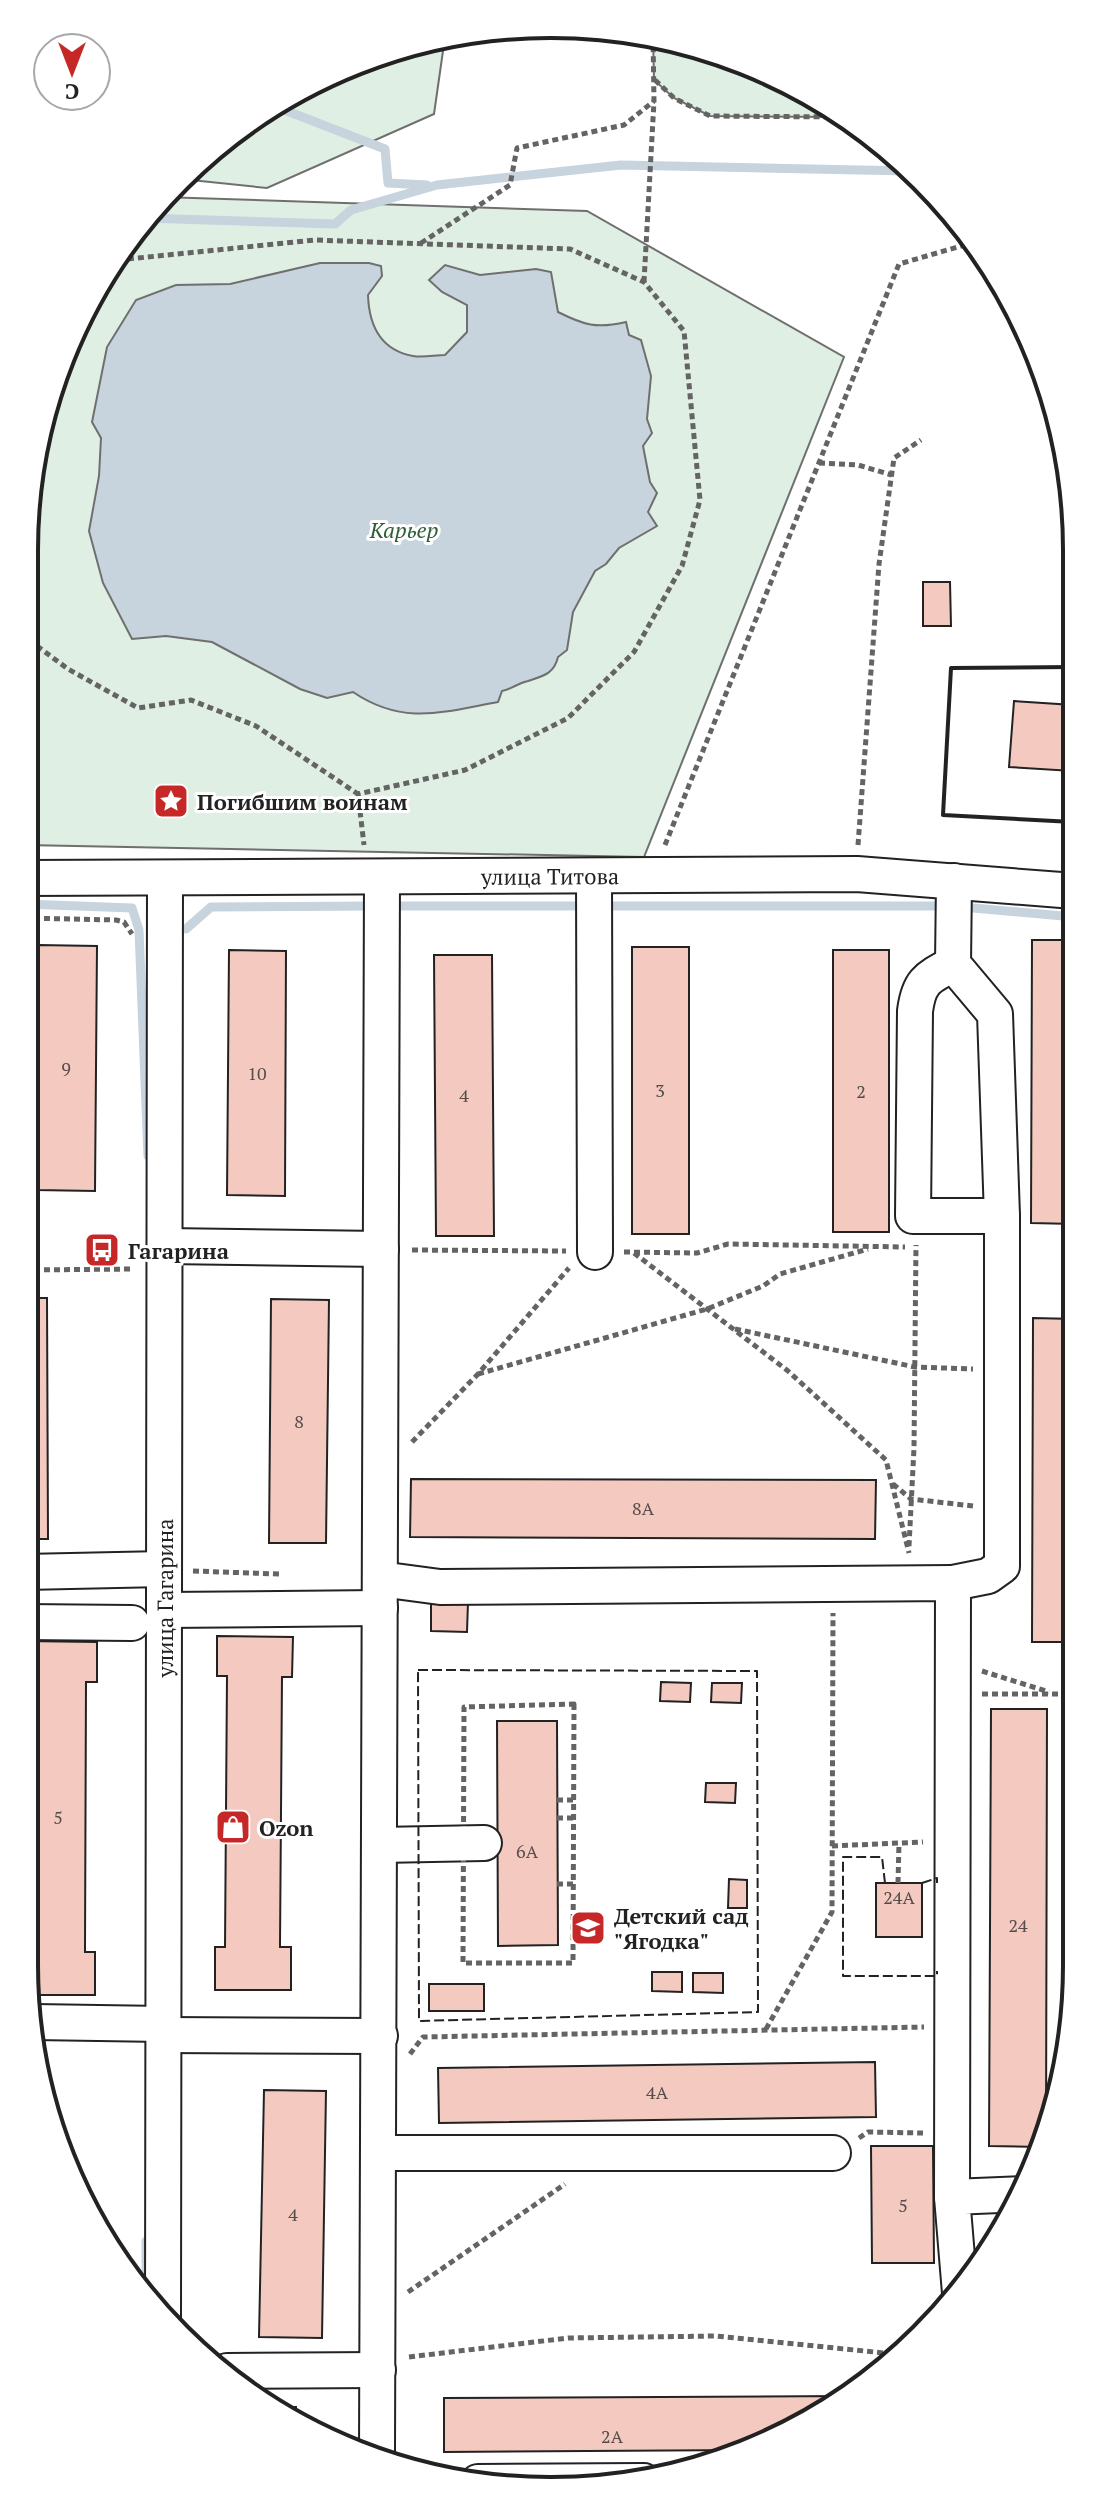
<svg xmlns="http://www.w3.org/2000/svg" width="1101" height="2515" font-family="'PT Serif',serif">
<rect width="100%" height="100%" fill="#fff"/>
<g fill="#e0efe3" stroke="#6f6f6f" stroke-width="2">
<polygon points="653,36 720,52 842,117 710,116 674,98 654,80"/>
<path d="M445,37l-11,77 -167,74 -86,-9c16,-16 32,-34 50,-47 60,-45 140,-83 214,-95z"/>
<polygon points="161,197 587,211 844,357 644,857 24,845 24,550 52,381 95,287"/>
</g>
<path fill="#c7d3dd" stroke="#6f6f6f" stroke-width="2" d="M320,263h49l12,3 1,10 -14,19c1,30 12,55 45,61 10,2 22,-1 32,-1l22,-23v-27l-25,-13 -13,-12 16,-15 35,10 56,-6 15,3 7,40c26,13 38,17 68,10l3,13 12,5 10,36 -4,43 5,14 -9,13 7,36 7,11 -9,19 9,14 -38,22 -13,16 -11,7 -22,41 -6,38 -9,7c-4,17 -15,19 -30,24 -10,2 -16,8 -26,10l-4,11c-55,10 -95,24 -145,-10l-26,6 -27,-9 -88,-47 -46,-6 -34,3 -29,-56 -14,-52 10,-55 2,-38 -9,-16 15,-75 29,-47 40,-15 54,-1z"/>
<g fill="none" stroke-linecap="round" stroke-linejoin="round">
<g stroke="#c7d3dd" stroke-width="9">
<polyline points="274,106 385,149 388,183 427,185"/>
<polyline points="144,218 335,224 351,210 437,185 621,165 909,171"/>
<polyline points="24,904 132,908 139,930 148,1156"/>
<polyline points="390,906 587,906"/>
<polyline points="602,906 947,906"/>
<polyline points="962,907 1074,917"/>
<polyline points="186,929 211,907 375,906"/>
<polyline points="146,2299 146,2241"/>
</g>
</g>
<g fill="#f3c9c0" stroke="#222" stroke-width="2">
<polygon points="923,582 950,582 951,626 923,626"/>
<polygon points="1014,701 1073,705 1072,771 1009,767"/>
<polygon points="1032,940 1074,940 1075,1224 1031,1223"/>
<polygon points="38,945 97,946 95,1191 36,1190"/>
<rect x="632" y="947" width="57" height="287"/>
<polygon points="229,950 286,951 285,1196 227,1195"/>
<rect x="833" y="950" width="56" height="282"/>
<polygon points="434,955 492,955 494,1236 436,1236"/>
<polygon points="24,1298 47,1298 48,1539 24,1539"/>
<polygon points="271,1299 329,1300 326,1543 269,1543"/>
<polygon points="1033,1318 1075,1319 1076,1642 1032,1642"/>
<polygon points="411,1479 876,1480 875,1539 410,1537"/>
<polygon points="431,1601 468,1602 467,1632 431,1631"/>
<polygon points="217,1636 293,1637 292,1677 282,1677 280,1947 291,1947 291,1990 215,1990 215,1947 225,1947 227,1676 217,1676"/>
<polygon points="24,1641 97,1642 97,1682 86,1682 85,1952 95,1952 95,1995 29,1995 24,1952 29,1952 31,1681 24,1681"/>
<polygon points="661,1682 691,1683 690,1702 660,1701"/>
<polygon points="712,1683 742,1683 741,1703 711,1702"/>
<polygon points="991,1709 1047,1709 1046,2142 1043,2147 989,2146"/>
<polygon points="497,1721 557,1721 558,1945 498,1946"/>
<polygon points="706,1783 736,1783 735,1803 705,1802"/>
<polygon points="729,1879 747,1880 747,1908 728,1908"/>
<rect x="876" y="1883" width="46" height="54"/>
<polygon points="652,1972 682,1972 682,1992 652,1991"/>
<polygon points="693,1973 723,1973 723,1993 693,1992"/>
<rect x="429" y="1984" width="55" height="27"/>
<polygon points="875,2062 876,2117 439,2123 438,2068"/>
<polygon points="264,2090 326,2091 322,2338 259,2337"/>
<polygon points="871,2146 933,2146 934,2263 872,2263"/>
<polygon points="843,2396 813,2421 747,2450 444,2452 444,2398"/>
<polygon points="271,2407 296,2407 296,2424 287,2420"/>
</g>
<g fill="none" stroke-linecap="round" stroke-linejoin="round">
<defs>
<g id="minor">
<polyline points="594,876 595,1252"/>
<path id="s1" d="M24,878l833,-4 217,17"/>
<path d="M953,964c-26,14 -34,17 -38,47l-2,205h89"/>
<polyline points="165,1246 381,1249"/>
<polyline points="24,1572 164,1569"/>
<polyline points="380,1579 440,1587 953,1583 952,2197"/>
<polyline points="953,1583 988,1576 1002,1566 1002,1216 995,1014 953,964 954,881"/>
<polyline points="164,1610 380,1608"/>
<polyline points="24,1622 132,1623"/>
<polyline points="380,1845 484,1843"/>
<polyline points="34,2022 163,2024"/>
<polyline points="163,2035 380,2036"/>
<polyline points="378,2153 833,2153"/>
<polyline points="960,2293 952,2197 1022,2194"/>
<path id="s2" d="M163,2318l2,-1439"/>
<polyline points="227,2371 378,2370"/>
<polyline points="377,2454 382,878"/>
<polyline points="478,2482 644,2481"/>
</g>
</defs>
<use href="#minor" stroke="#222" stroke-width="38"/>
<g stroke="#646464" stroke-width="5" stroke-dasharray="6 4" stroke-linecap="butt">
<polyline points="655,80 674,98 710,116 842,117"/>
<polyline points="421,243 510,185 517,148 624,125 654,101"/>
<polyline points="961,245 970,233"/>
<polyline points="110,266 118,260 315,240 570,249 644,282 684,331 700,500 682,566 634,652 568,718 465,770 358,794 364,845"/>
<polyline points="644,282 654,101 653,36"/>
<polyline points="819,463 858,465 892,475"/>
<polyline points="27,530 37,530"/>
<polyline points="37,646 68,669 138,708 191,700 256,726 358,794"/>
<polyline points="665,845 899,264 975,242"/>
<polyline points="858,845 879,564 894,458 921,440"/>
<polyline points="37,847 37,530 45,422"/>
<polyline points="24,918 116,920 124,922 132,934"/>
<polyline points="412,1250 566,1251"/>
<polyline points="624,1252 697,1253 728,1244 905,1247"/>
<polyline points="634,1253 788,1371 886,1460 909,1553"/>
<polyline points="24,1270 134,1269"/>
<polyline points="735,1329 915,1367 973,1369"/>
<polyline points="478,1374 707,1309 763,1286 780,1274 868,1249"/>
<polyline points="412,1442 478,1374 569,1268"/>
<polyline points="893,1484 911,1499 973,1506"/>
<polyline points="909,1546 914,1448 916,1245"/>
<polyline points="193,1571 279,1574"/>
<polyline points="982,1671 1049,1692"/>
<polyline points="982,1694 1076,1694"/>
<polygon points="574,1704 573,1963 463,1963 464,1707"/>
<polyline points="557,1800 573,1800"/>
<polyline points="557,1818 573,1818"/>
<polyline points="832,1846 923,1842"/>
<polyline points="898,1883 899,1843"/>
<polyline points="557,1884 573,1884"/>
<polyline points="766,2029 832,1912 833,1613"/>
<polyline points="410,2054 423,2037 924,2027"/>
<polyline points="859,2138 868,2132 923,2133"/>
<polyline points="408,2292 565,2184"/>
<polyline points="409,2357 568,2338 716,2336 894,2354"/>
</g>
<use href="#minor" stroke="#fff" stroke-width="34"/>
<g stroke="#222" stroke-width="2" stroke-dasharray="10 4" stroke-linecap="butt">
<polygon points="418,1670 757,1671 758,2012 419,2021"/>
<polyline points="885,1883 882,1857 843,1857 843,1976 937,1976 937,1971"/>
<polyline points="922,1883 937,1878 937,1883"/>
</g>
<polyline stroke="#222" stroke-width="4" points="1073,667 951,668 943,815 1073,822"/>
</g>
<defs>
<symbol id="sight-square" viewBox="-11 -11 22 22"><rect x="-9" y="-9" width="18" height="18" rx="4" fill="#c62828" stroke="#fff"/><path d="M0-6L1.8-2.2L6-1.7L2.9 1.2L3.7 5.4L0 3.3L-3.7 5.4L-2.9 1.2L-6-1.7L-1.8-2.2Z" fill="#fff"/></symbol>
<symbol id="bus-square" viewBox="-11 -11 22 22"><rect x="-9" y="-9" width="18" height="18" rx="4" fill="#c62828" stroke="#fff"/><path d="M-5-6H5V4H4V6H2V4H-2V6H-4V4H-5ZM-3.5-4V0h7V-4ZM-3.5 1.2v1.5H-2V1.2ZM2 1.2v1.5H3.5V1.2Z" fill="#fff"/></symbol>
<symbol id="shop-square" viewBox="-11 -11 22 22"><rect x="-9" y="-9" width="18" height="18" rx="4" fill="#c62828" stroke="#fff"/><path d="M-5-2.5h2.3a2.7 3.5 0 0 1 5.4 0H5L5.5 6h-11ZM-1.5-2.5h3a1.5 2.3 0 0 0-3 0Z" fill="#fff"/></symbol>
<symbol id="school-square" viewBox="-11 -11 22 22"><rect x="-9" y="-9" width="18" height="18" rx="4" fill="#c62828" stroke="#fff"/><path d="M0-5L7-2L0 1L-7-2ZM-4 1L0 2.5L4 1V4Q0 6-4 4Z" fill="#fff"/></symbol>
</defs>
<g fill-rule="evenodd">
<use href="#sight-square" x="151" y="781" width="40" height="40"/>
<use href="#bus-square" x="82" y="1230" width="40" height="40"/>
<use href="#shop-square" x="213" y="1807" width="40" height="40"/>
<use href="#school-square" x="568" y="1908" width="40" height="40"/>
</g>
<g text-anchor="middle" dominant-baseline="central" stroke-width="6" stroke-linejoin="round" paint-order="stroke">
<g font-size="18" fill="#564c4a">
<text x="66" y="1068">9</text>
<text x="257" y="1073">10</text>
<text x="660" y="1090">3</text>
<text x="861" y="1091">2</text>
<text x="464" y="1095">4</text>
<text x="299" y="1421">8</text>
<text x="643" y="1508">8А</text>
<text x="58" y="1817">5</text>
<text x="527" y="1851">6А</text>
<text x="899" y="1897">24А</text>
<text x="1018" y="1925">24</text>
<text x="657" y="2092">4А</text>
<text x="903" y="2205">5</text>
<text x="293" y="2214">4</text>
<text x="612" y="2436">2А</text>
</g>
<g font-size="22" font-style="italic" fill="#2f5e38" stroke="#fff">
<text x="404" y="529">Карьер</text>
</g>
<g font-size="22" font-weight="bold" fill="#222" stroke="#fff" text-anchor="start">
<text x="197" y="801">Погибшим воинам</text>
<text x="128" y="1250">Гагарина</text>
<text x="259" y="1827">Ozon</text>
<text x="614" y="1915">Детский сад<tspan x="614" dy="25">"Ягодка"</tspan></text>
</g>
<g font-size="22" fill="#222" stroke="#fff">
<text stroke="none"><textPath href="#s1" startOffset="526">улица Титова</textPath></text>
<text stroke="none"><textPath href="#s2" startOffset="720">улица Гагарина</textPath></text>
</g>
</g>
<path d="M0 0H1101V2515H0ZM550 38H551A512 512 0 0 1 1063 550V1965A512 512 0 0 1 551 2477H550A512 512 0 0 1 38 1965V550A512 512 0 0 1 550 38Z" fill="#fff" fill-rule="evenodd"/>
<path fill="none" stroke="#222" stroke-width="4" d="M550 38H551A512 512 0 0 1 1063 550V1965A512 512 0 0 1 551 2477H550A512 512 0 0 1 38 1965V550A512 512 0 0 1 550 38Z"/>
<g transform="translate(72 72) rotate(180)"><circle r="38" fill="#ffffff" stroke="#a7a7a7" stroke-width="2"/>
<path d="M0-6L14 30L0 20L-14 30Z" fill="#c62828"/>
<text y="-12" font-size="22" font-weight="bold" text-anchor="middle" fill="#222222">С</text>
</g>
</svg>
